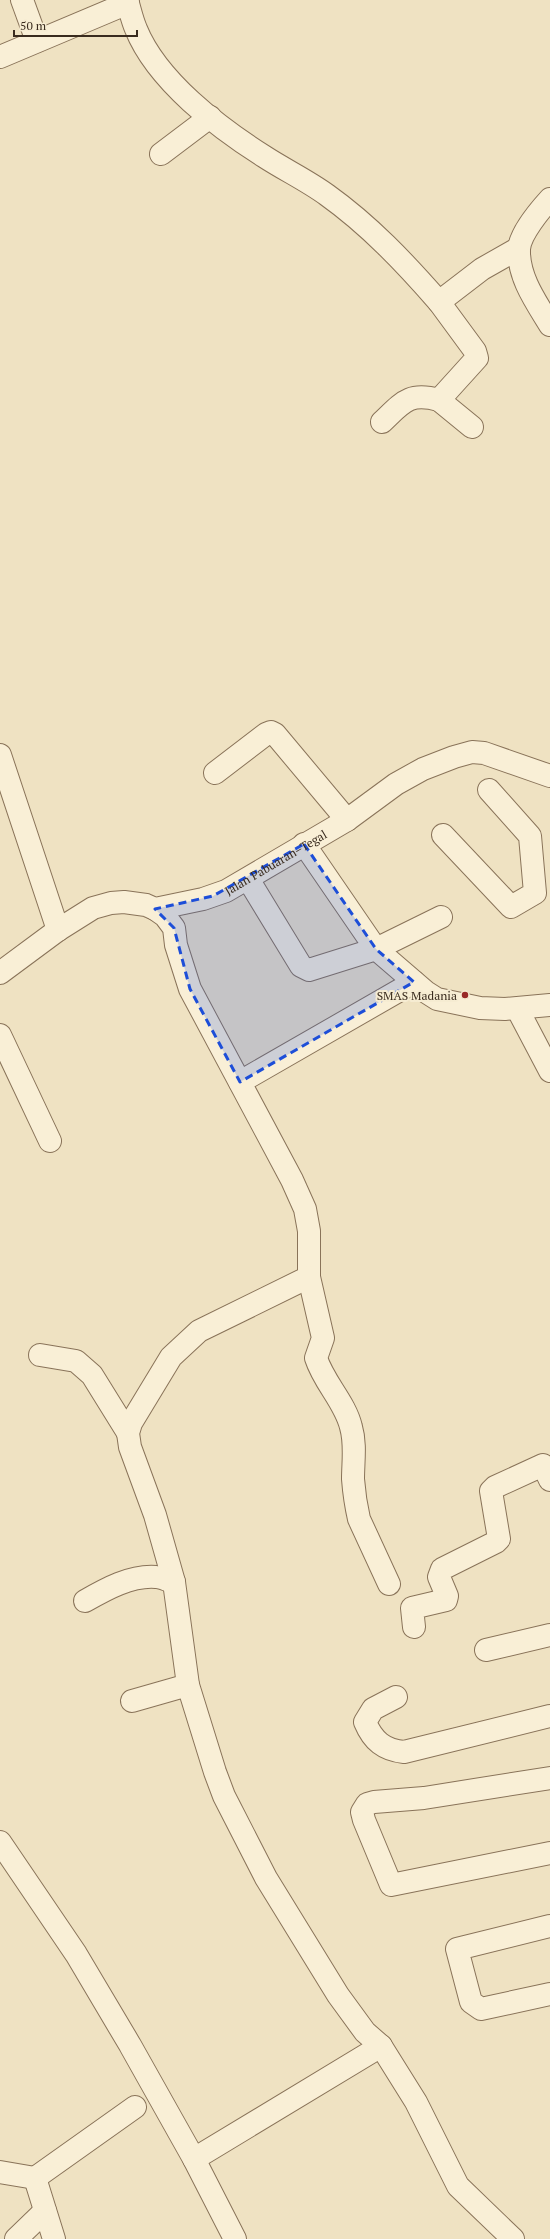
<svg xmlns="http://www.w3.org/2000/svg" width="550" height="2239" font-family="'PT Serif',serif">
<rect width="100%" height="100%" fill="#efe2c2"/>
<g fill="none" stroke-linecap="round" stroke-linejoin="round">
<defs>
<g id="minor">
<polyline points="22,0 37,41"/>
<path d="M127,0c3,10 5,20 9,29 21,52 83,99 129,128 20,13 43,24 62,38 42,30 78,68 112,107l43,-33 37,-21"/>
<polyline points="0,57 128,3"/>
<polyline points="161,154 210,117"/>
<path d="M550,199c-10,11 -30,35 -31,50 -1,28 17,53 31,76"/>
<polyline points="439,302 475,351 477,358 439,400 472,427"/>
<path d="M382,422c21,-20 27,-30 57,-22"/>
<polyline points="0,755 58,930"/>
<polyline points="215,773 266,734 271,732 275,734 347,820"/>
<polyline points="443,835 511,907 535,893 530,836 489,790"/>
<polyline points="304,844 376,949 426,992 437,999 480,1008 505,1009 550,1005"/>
<polyline points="248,879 301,966 309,970 376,949 441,917"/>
<polyline points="155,909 165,916 174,928 176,945 190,989 292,1180 305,1209 309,1231 309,1277 199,1331 171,1357 131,1423 128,1433 130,1447 155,1515 174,1582 188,1685 215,1772 224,1796 266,1878 338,1995 365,2032 381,2046 416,2102 458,2186 513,2239"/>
<path id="s1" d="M0,973l58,-43 35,-22 18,-5 13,-1 22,3 9,4 48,-10 23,-8 121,-71 49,-36 27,-15 31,-12 18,-5 12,1 66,23"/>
<polyline points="520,1014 550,1071"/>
<polyline points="0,1035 50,1141"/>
<polyline points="240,1082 414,982"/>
<path d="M309,1277l14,61 -7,20c8,25 29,44 35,69 5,17 2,35 2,52 1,13 3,27 6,40l30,65"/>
<polyline points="40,1355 76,1361 92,1375 128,1433"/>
<path d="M85,1601c21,-12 46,-26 71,-24 6,0 12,4 18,5"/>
<polyline points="414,1627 412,1608 446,1600 447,1596 439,1577 442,1569 496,1542 499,1539 491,1491 495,1487 543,1465 550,1480"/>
<polyline points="486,1650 550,1635"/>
<path d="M396,1697l-23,12 -8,13c8,19 19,28 39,30l146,-36"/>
<polyline points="132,1701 188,1685"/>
<polyline points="550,1778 424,1798 374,1802 367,1804 362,1812 364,1820 391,1885 550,1853"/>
<polyline points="0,1842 76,1954 130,2045 194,2159 381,2046"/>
<polyline points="550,1926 457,1949 471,2002 481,2009 550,1994"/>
<polyline points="194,2159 235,2239"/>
<polyline points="0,2172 35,2178"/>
<polyline points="16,2239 45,2211"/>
<polyline points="54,2239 35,2178 135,2107"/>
</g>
</defs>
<use href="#minor" stroke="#897359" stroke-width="24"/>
<use href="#minor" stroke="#f9efd6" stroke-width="22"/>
</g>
<path fill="#1d4ed8" fill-opacity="0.2" stroke="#1d4ed8" stroke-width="3" stroke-dasharray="8 5" stroke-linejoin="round" d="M304,844l72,105 38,33 -174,100 -50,-93 -16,-61 -19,-19 58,-13z"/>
<circle fill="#992928" stroke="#f6ecd2" stroke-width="1.5" cx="465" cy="995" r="4"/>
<g text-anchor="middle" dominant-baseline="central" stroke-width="4" stroke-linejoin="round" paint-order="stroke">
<g font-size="12" fill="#392b1e" stroke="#f6ecd2">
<text stroke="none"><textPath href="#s1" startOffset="308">Jalan Pabuaran–Tegal</textPath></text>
</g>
<g font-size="12" fill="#392b1e" stroke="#f6ecd2" text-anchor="end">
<text x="457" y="995">SMAS Madania</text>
</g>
</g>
<path d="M14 30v6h123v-6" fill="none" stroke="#392b1e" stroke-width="2"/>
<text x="20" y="30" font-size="12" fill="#392b1e" stroke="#f6ecd2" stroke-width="3" paint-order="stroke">50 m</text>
</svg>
